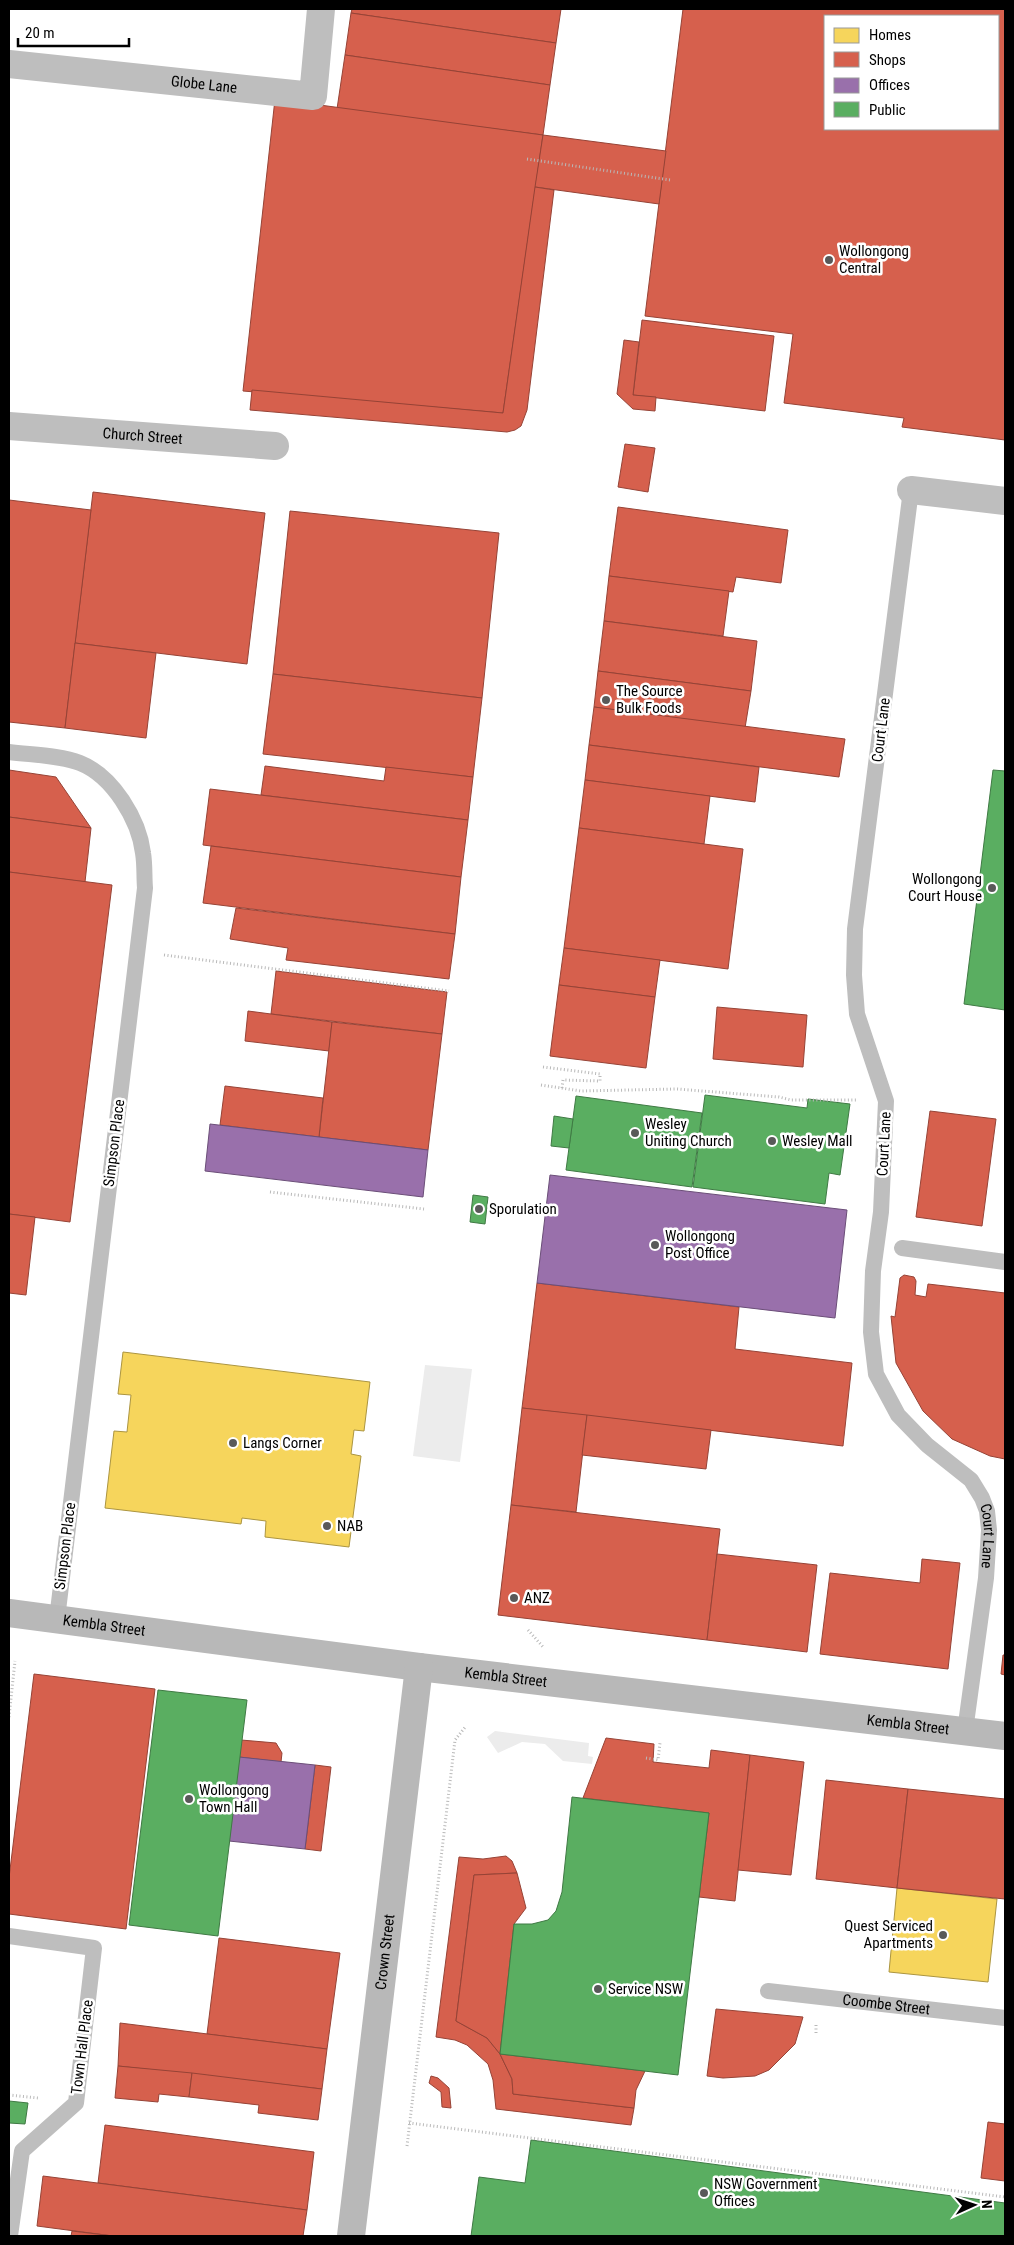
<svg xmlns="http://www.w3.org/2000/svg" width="1014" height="2245" font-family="'Roboto Condensed',sans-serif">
<rect width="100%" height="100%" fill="#fff"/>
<g fill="#ececec">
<polygon points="425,1365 472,1369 460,1462 413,1456"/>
<polygon points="495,1731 589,1743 588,1756 593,1757 592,1764 563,1761 545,1744 522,1742 498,1753 487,1737"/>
</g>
<g fill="#f6d55c" stroke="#ac9540">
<polygon points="123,1352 370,1382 364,1431 354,1430 351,1454 361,1456 349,1547 265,1537 266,1521 242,1518 241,1524 105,1508 114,1431 127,1432 131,1395 118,1394"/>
<polygon points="897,1888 997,1899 988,1982 889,1972"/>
</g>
<g fill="#d6604d" stroke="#964336" fill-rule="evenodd">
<polygon points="352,9 561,9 556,43 351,13"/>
<path d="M683,9h322v431l-103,-13 2,-9 -120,-15 9,-69 -148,-18zM825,16h173v113h-173z"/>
<polygon points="351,13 556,43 550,85 345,55"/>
<polygon points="345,55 550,85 543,135 337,109"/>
<polygon points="275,99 543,135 503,413 243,391"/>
<polygon points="543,135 666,151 659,204 535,187"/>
<polygon points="535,187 554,190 527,410 521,426 515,430 507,432 250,410 252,390 503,413"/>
<polygon points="642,320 774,336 765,411 633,395"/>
<polygon points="624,340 639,342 633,395 656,397 655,411 633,409 617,394"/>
<polygon points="625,444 655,448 648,492 618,487"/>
<polygon points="93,492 265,513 247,664 75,643"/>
<polygon points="9,500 91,510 65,728 9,722"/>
<polygon points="618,507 788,530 781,583 736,577 733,592 609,576"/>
<polygon points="290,511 499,533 482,698 273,674"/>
<polygon points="609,576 729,591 723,636 604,621"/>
<polygon points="604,621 757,641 751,691 598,671"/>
<polygon points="75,643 156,653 146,738 65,728"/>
<polygon points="598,671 751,691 745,728 594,707"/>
<polygon points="273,674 482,698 473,777 263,754"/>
<polygon points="594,707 845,739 839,777 589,745"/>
<polygon points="589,745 759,767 755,802 585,780"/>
<polygon points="265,766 384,781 386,767 473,777 468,820 261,795"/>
<polygon points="9,770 56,777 91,828 9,817"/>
<polygon points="585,780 710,796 704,844 579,828"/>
<polygon points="210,789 468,820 461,877 203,845"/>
<polygon points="9,817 91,828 85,882 9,872"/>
<polygon points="579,828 743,849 728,969 564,948"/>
<polygon points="211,846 461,877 455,934 203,903"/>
<polygon points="9,872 112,885 70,1222 9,1214"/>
<polygon points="236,908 455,934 449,979 286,960 288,948 230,939"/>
<polygon points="564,948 660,960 655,997 559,985"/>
<polygon points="276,971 447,992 442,1034 271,1014"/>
<polygon points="559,985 655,997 646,1068 550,1056"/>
<polygon points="717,1007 807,1015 803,1067 713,1059"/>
<polygon points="248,1011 332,1022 329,1051 245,1041"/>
<polygon points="332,1022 442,1034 428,1150 319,1137"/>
<polygon points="225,1086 323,1098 319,1137 220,1125"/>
<polygon points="930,1111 996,1119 982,1226 916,1217"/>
<polygon points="9,1214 35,1217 26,1295 9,1293"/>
<polygon points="904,1275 914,1277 916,1281 915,1295 926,1297 928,1284 1005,1293 1005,1459 990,1456 952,1439 923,1411 896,1363 891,1316 895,1317 900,1278"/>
<polygon points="537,1283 739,1307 735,1349 852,1363 843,1446 522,1408"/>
<polygon points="522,1408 587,1415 576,1512 511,1505"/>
<polygon points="587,1415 711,1430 706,1469 582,1455"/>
<polygon points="511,1505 720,1529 707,1640 498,1615"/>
<polygon points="717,1554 817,1565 807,1652 707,1640"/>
<polygon points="922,1559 960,1563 948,1669 820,1654 830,1573 920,1583"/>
<polygon points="1003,1655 1005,1655 1005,1675 1001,1674"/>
<polygon points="34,1674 155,1689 126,1929 9,1914 9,1878"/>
<polygon points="606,1738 654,1744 653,1762 709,1768 711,1750 750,1755 735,1901 699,1897 709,1813 583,1798"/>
<polygon points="241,1740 276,1743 282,1753 281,1762 239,1757"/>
<polygon points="750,1755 804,1762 791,1875 738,1870"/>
<polygon points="315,1765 331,1767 321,1851 305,1849"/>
<polygon points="826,1780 908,1789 897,1888 816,1879"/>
<polygon points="908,1789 1005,1799 1005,1899 897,1888"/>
<polygon points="506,1856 512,1861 517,1873 474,1875 456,2021 487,2038 500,2054 512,2079 513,2094 634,2108 631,2125 496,2109 493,2080 488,2064 467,2045 455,2040 436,2037 459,1857 483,1859"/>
<polygon points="517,1873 526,1908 514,1924 500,2054 487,2038 456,2021 474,1875"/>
<polygon points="219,1938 340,1953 327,2049 207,2034"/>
<polygon points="716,2009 803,2017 795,2044 769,2070 755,2076 723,2078 707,2076"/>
<polygon points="120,2023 327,2049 322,2089 118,2066"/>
<polygon points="500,2054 645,2071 636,2090 634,2108 513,2094 512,2079"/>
<polygon points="118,2066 192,2073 189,2097 159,2094 158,2102 115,2098"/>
<polygon points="192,2073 322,2089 318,2120 258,2113 259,2105 189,2097"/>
<polygon points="431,2076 438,2078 449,2088 451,2108 442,2107 441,2092 429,2083"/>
<polygon points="988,2122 1005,2124 1005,2181 981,2178"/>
<polygon points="105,2125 314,2152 307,2210 98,2183"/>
<polygon points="43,2176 307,2210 303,2236 113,2236 37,2226"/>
<polygon points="72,2231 113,2236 71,2236"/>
</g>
<g fill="#9970ab" stroke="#6b4e78">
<polygon points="210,1124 428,1150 423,1197 205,1171"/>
<polygon points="550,1175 847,1210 835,1318 537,1283"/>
<polygon points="239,1757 315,1765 305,1849 229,1841"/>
</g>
<g fill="#5aae61" stroke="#3f7a44">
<polygon points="993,770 1005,771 1005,1010 964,1004"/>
<polygon points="705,1095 807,1108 808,1099 850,1104 840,1175 829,1173 825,1204 693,1187"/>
<polygon points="576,1096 702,1113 692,1187 566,1170"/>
<polygon points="554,1116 573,1119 569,1148 551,1146"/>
<polygon points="473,1195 488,1197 485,1224 470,1222"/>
<polygon points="158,1690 247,1700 218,1936 129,1925"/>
<polygon points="572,1797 709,1813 678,2075 500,2054 514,1924 532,1924 548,1920 556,1911 562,1892"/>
<polygon points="9,2101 28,2103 25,2124 9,2123"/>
<polygon points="531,2140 1005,2203 1005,2236 471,2236 479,2177 525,2183"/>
</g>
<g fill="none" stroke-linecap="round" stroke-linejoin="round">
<g stroke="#b9b9b9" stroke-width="3" stroke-dasharray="1 2.5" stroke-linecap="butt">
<polyline points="527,159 670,180"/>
<polyline points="164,955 449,991"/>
<polyline points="543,1067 600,1074 600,1081 563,1080 562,1088"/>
<polyline points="541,1085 581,1091 677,1089 779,1097 791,1100 856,1100"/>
<polyline points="270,1192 424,1209"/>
<polyline points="528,1630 544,1648"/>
<polyline points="9,1717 15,1661"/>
<polyline points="646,1758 658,1760 660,1743"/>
<polyline points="816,2033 816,2024"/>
<polyline points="9,2095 38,2098"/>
<polyline points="409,2123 1005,2197"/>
<polyline points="407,2146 455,1740 466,1726"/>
</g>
<g stroke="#bebebe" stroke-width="16">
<path id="s1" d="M911,490l-56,439 -1,46 3,39 29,87 -5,111 -8,59 -2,61 5,42 22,41 29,30 44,35 11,18 5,13 2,19 -3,48 -21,153"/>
<path d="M9,752c23,3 50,3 71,11 33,13 59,57 63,90 2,12 1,23 2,35l-88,731"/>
<polyline points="902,1248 1005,1262"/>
<polyline points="9,1936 94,1948 76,2103 22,2151 10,2236"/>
<path id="s2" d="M768,1991l237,27"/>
</g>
<g stroke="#bebebe" stroke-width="28">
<path id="s3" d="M9,64l304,32 8,-87"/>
<path id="s4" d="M9,426l266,20"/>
<polyline points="911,490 1005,501"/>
</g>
<g stroke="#b8b8b8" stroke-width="28">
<path id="s5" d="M9,1613l410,54 586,69"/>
<path id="s6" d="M351,2236l68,-569"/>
</g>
</g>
<g fill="#595959" stroke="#fff" stroke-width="2">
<circle cx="829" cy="260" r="5"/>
<circle cx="606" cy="700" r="5"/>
<circle cx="992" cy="888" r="5"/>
<circle cx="635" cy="1133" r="5"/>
<circle cx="772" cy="1141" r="5"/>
<circle cx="479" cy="1209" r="5"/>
<circle cx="655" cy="1245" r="5"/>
<circle cx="233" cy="1443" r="5"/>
<circle cx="327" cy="1526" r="5"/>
<circle cx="514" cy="1598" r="5"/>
<circle cx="189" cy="1799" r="5"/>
<circle cx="943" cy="1935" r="5"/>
<circle cx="598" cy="1989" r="5"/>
<circle cx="704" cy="2193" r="5"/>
</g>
<g text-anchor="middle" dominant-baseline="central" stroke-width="5" stroke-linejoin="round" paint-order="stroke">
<g font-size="15" fill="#000" stroke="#fff">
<text stroke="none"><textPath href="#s3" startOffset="196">Globe Lane</textPath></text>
<text stroke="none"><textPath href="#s4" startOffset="134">Church Street</textPath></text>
<text transform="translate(881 730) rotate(-83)">Court Lane</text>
<text transform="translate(114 1143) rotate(-83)">Simpson Place</text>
<text transform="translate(884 1144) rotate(-87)">Court Lane</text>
<text stroke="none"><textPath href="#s1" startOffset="1098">Court Lane</textPath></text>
<text transform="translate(65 1546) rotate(-83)">Simpson Place</text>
<text stroke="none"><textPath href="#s5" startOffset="96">Kembla Street</textPath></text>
<text stroke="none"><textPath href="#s5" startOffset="501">Kembla Street</textPath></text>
<text stroke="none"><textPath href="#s5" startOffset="906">Kembla Street</textPath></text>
<text stroke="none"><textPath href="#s6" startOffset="286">Crown Street</textPath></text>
<text stroke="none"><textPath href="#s2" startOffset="119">Coombe Street</textPath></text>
<text transform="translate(82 2047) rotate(-83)">Town Hall Place</text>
</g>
<g font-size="15" fill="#000" stroke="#fff" text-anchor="start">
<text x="839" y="251">Wollongong<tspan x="839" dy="17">Central</tspan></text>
<text x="616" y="691">The Source<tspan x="616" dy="17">Bulk Foods</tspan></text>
<text x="982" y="879" text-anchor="end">Wollongong<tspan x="982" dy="17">Court House</tspan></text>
<text x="645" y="1124">Wesley<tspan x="645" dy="17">Uniting Church</tspan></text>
<text x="782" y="1141">Wesley Mall</text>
<text x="489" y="1209">Sporulation</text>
<text x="665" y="1236">Wollongong<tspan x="665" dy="17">Post Office</tspan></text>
<text x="243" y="1443">Langs Corner</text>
<text x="337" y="1526">NAB</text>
<text x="524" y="1598">ANZ</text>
<text x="199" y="1790">Wollongong<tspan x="199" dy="17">Town Hall</tspan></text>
<text x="933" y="1926" text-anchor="end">Quest Serviced<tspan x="933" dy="17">Apartments</tspan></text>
<text x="608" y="1989">Service NSW</text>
<text x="714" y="2184">NSW Government<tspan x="714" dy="17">Offices</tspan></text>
</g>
</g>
<rect width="1014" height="2245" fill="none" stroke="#000000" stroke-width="20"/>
<rect x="824" y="15" width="175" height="115" fill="#ffffff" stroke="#999999"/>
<rect x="834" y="28" width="25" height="15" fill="#f6d55c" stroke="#999999"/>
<text x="869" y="40" font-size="15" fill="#000000">Homes</text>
<rect x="834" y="52" width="25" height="15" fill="#d6604d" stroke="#999999"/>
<text x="869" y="65" font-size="15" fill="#000000">Shops</text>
<rect x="834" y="78" width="25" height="15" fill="#9970ab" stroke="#999999"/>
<text x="869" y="90" font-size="15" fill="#000000">Offices</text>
<rect x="834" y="102" width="25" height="15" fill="#5aae61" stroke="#999999"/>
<text x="869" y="115" font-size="15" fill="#000000">Public</text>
<g transform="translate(974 2205) rotate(87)" stroke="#ffffff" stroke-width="4" paint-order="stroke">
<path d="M0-4L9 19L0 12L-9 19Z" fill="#000000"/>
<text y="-8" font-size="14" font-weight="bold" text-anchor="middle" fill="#000000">N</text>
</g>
<path d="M18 38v8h111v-8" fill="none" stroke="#000000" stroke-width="2.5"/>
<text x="25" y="38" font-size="15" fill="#000000" stroke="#ffffff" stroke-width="4" paint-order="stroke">20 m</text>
</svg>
